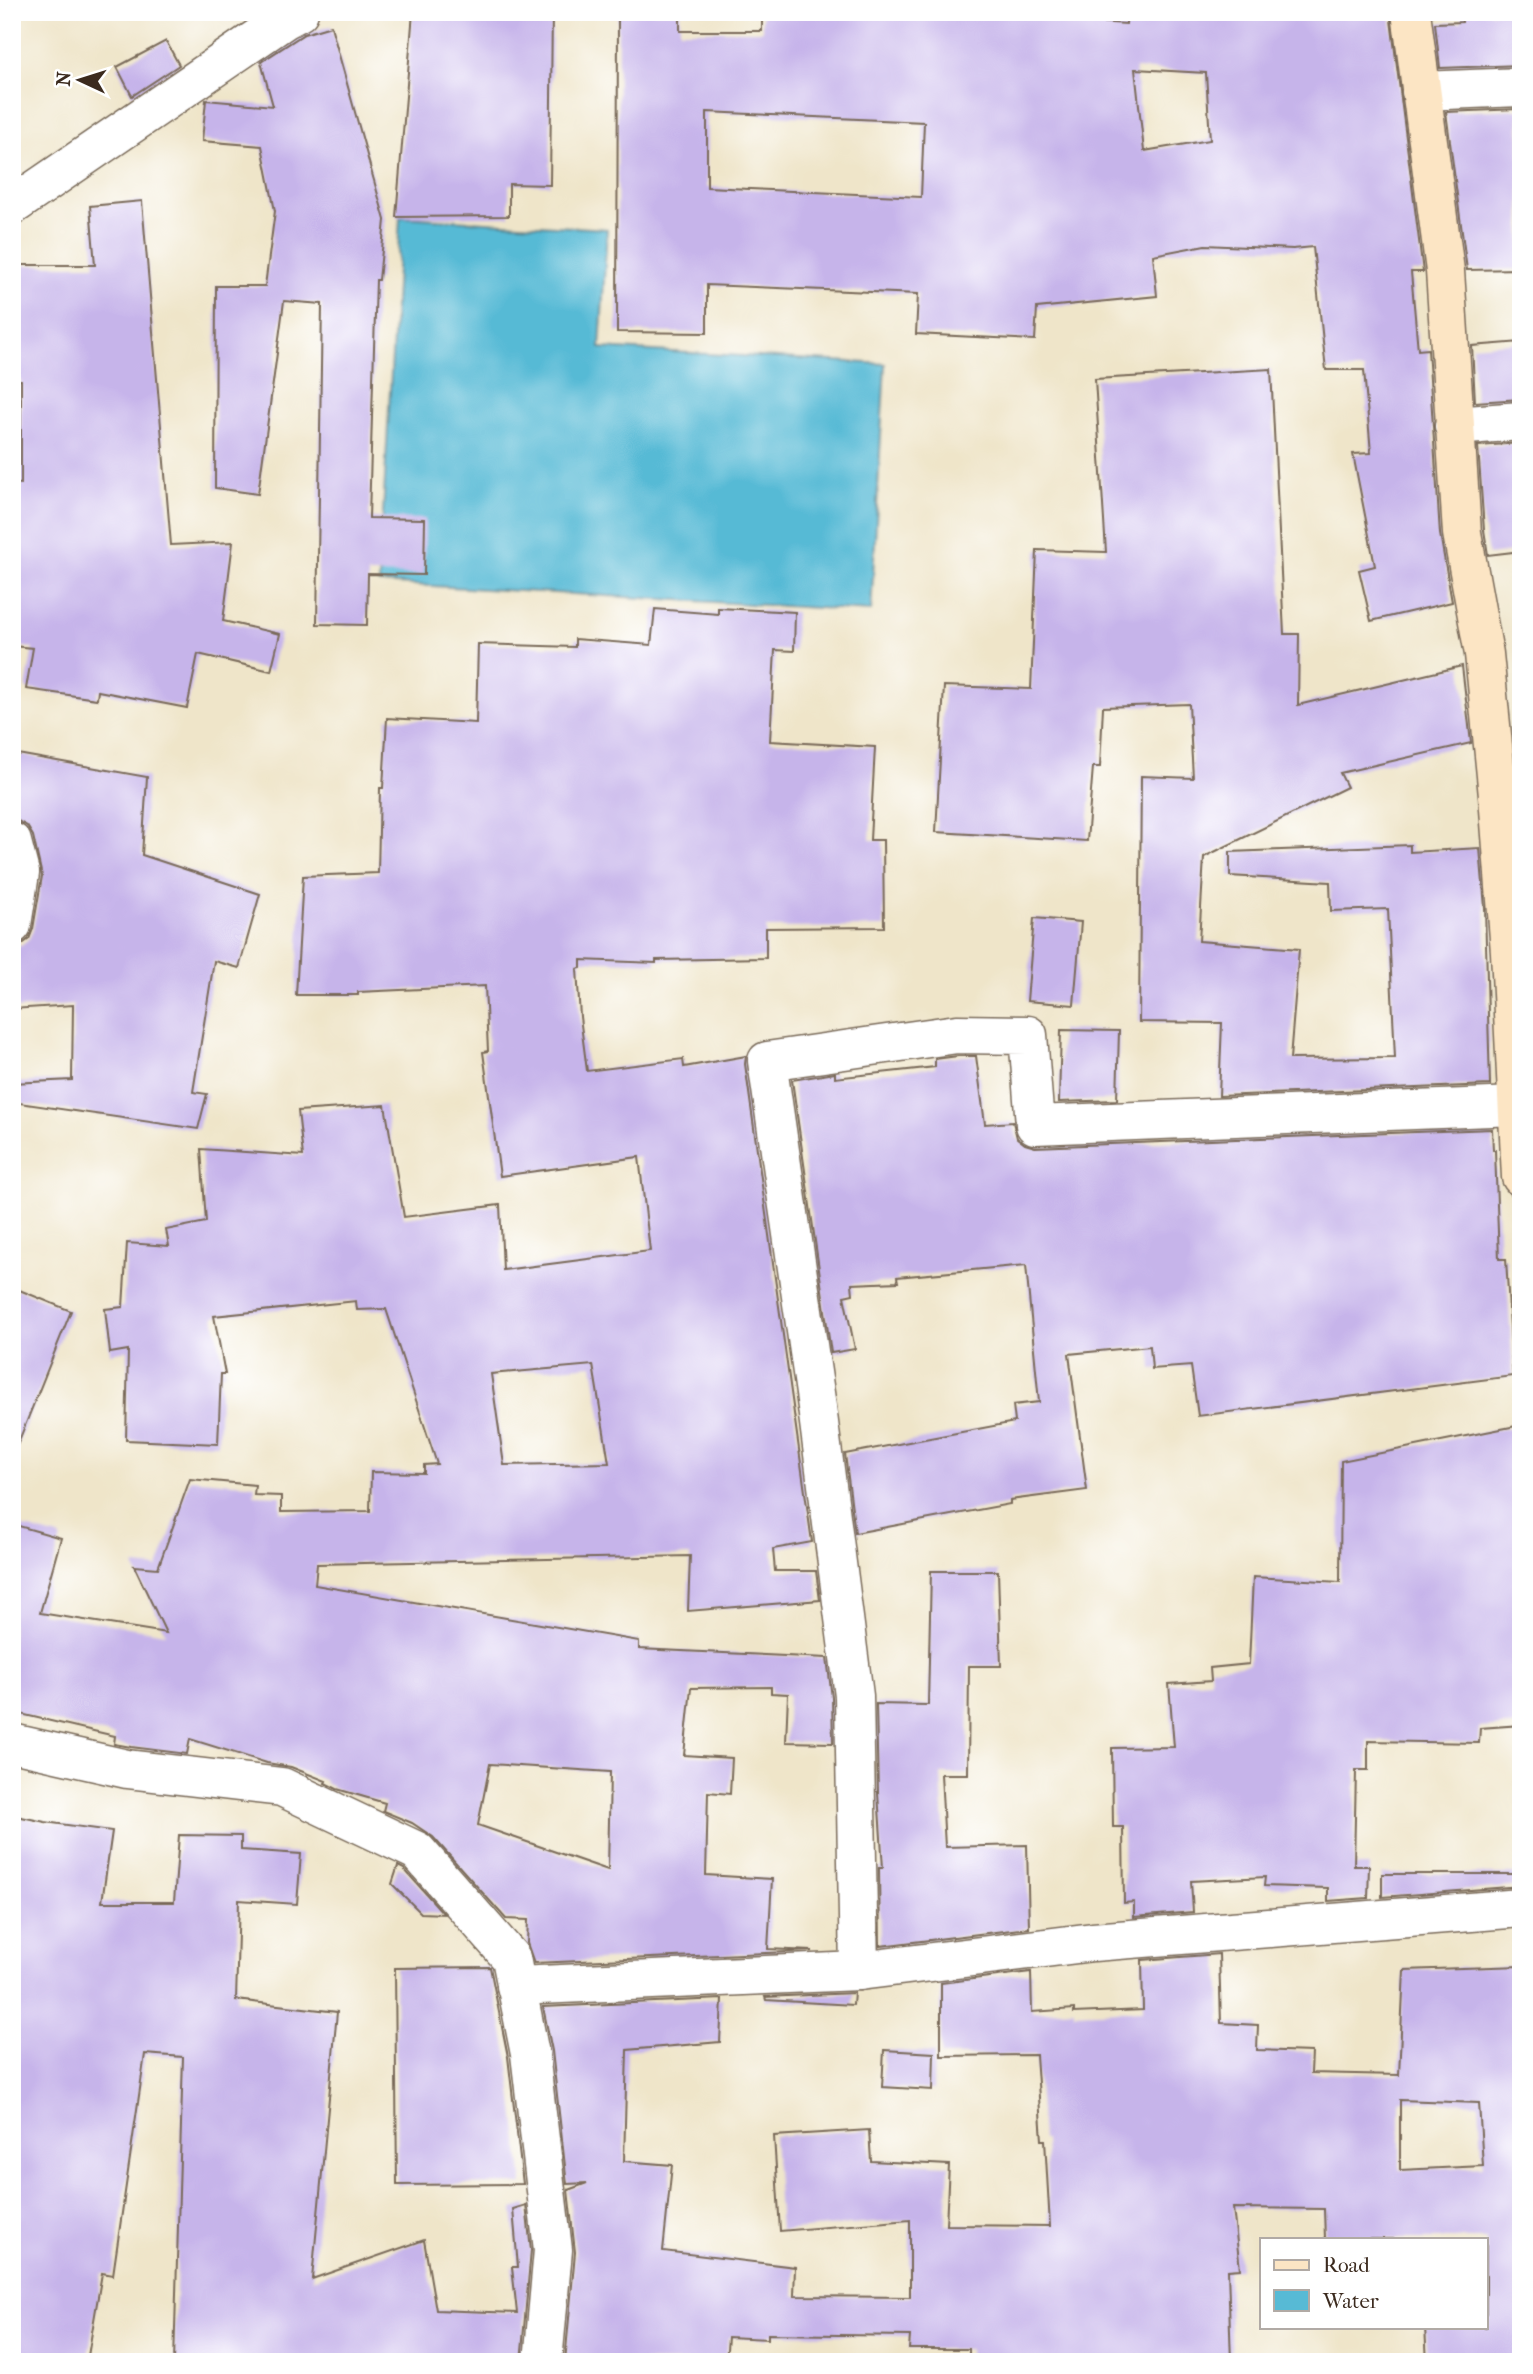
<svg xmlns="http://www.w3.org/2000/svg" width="1533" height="2374" font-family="'IM FELL French Canon',serif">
<rect width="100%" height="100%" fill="#fff"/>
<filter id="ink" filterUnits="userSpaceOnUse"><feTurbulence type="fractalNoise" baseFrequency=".0143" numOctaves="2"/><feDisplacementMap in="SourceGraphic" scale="14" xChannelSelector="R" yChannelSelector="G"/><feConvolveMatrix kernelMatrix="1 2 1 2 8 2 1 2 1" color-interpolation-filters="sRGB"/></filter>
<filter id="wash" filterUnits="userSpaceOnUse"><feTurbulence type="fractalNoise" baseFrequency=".00686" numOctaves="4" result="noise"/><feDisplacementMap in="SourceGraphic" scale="28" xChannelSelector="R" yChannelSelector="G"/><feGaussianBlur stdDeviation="1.57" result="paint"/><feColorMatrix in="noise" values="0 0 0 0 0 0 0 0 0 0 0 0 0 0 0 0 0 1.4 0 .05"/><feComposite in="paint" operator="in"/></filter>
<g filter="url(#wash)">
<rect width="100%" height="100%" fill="#efe5c9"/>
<polygon fill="#57bad5" stroke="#49727a" stroke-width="2" points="400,217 607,229 600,348 885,364 871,611 379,583"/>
<g id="blocks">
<g fill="#c6b4ea" fill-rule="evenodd">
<polygon points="413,12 552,12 550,185 509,184 509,216 396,217"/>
<path d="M618,12h62v19h82v-19h197l76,3v3l91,6 1,-12h263l33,260h-12l7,78 10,-1 12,185 12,68 -81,19 -12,-51 16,-4 -22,-112 18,-1 -7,-83h-38l-13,-123 -20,2 -88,-4 -52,10 4,41 -120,12 -2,32 -119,-6 2,-40 -211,-9v48l-90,-1zM1135,69l71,4 4,67 -66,11zM707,112l217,10 -3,75 -214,-10z"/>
<polygon points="1461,12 1521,12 1521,65 1440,68 1435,23 1462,22"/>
<polygon points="331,26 385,220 379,280 376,280 369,518 425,519 424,575 368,574 367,625 317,624 322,304 284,301 258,494 215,488 216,286 265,286 275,211 262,146 202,141 206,100 273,106 261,62 304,34"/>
<polygon points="166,41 179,65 132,96 117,67"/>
<polygon points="1519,109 1521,269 1467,270 1446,112"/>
<polygon points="142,201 171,545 233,542 223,621 280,634 271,671 198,654 187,708 98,691 97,699 26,689 33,648 12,646 12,483 21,484 21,380 12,380 12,265 95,265 90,206"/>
<polygon points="1521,342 1521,399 1475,402 1472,346"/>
<polygon points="1271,369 1284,634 1299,634 1298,705 1462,666 1471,743 1340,773 1347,787 1204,857 1199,941 1299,949 1290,1059 1395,1058 1388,909 1331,911 1330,882 1230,876 1230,852 1410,845 1410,852 1480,848 1485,908 1490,1085 1219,1096 1222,1023 1139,1022 1141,776 1193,778 1189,704 1103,707 1100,767 1093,767 1087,841 936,832 944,686 1031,689 1037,550 1106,552 1095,379"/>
<polygon points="1521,443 1521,551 1488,555 1484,530 1478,446"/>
<path d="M718,608l77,4 -1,39 -19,-1 -5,91 105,6 -5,93h13l1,87 -118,1v30l-110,2v3l-75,-3v8l-4,1 3,48 7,54 96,-12 1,8 62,-11 -1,8 67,478 -39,7 2,22h41l4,29 -132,11 2,-55 -373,8 -2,21 324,56v8l188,9 5,40 1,45 -47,-1 2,-48 -17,-1v-6l-80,1 -7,67 48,3 -2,36 -22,-2 -2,83 66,4 -4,70 45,2 -279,12 -7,-20 1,-23 -22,-1 -73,-82 -21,-14 -29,-12 2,-8 -48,-14 -12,-6 1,-2 -35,-14 -24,-4 -77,-24 -3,15 -56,-7 -17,-3 1,-8 -103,-24v-188l49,14 -21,75 126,20 -32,-67 24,2 32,-89 65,6 -1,10 27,1v16l89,-1 1,-39 53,1v-8l13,-1 -51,-155 -29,1 -1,-9 -142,15 11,58h-4l-3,70 -92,-4 2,-90 -18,3 -5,-44 18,-2 4,-64 42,3 -3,-16 40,-8 -5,-73 102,7 -5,-45 87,-6 19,112 96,-12 3,65 147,-19 -11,-94 -139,19 -17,-124 5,-1 -3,-65 -127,6v3h-62l7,-119 75,-3 2,-85h3l4,-70 89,5 2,-79 97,3v-8l76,6 4,-36 63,5zM593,1365l16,98 -105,2 -13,-91zM490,1764l120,8 -2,98 -130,-45z"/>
<polygon points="12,753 147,777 142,855 260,894 239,968 214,961 193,1092 207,1094 198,1129 12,1102 12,1083 72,1080 73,1005 12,1009 12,946 21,945 29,939 33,929 42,876 33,836 27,826 18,821 12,821"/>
<polygon points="1034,918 1081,922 1074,1005 1027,1001"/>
<polygon points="1061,1030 1119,1031 1117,1100 1059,1102"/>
<polygon points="958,1056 976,1056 985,1124 1013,1122 1017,1138 1025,1144 1035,1147 1492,1129 1493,1150 1495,1150 1499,1259 1506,1259 1513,1376 1198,1416 1191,1366 1152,1369 1150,1346 1069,1354 1087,1490 1010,1500 1010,1504 855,1533 845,1454 1015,1422 1013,1405 1039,1402 1026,1265 897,1277 898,1282 852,1284 853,1294 844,1296 855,1349 831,1353 792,1080 835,1073 835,1078 935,1067 935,1059"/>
<polygon points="12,1287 71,1311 14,1453 12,1453"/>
<polygon points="1521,1425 1521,1725 1480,1728 1479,1743 1368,1741 1368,1770 1356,1770 1354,1866 1369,1866 1368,1898 1328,1901 1328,1888 1264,1886 1265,1877 1191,1881 1193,1912 1134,1917 1134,1902 1124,1903 1123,1827 1113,1827 1112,1748 1174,1747 1169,1684 1211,1681 1210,1668 1249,1664 1253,1577 1340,1582 1341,1461"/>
<polygon points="931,1571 998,1571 1001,1666 969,1666 968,1774 941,1774 945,1847 1027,1845 1029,1928 880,1946 879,1868 883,1868 878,1793 876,1704 928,1705"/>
<polygon points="12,1815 45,1822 112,1831 102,1902 174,1902 179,1835 241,1836 241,1850 301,1854 297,1904 239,1900 236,2000 337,2012 312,2279 424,2240 436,2310 517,2313 512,2267 518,2267 513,2209 526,2205 531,2250 521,2362 174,2362 183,2057 145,2054 113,2275 102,2273 87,2362 12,2362"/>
<polygon points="398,1866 404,1869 444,1914 421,1913 392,1884"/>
<polygon points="1382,1874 1521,1874 1521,1886 1382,1897"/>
<path d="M1219,1954l2,69 37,2 -1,25 55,2 -1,21 88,2 5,-105 117,-4v396h-94l-2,-35h61v-88h-161l-1,-30 -91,-1 7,61 -12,1 3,92h-262v-13h-60l1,-13 -142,-2v5l-40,-2 -2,25h-161l10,-110 -7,-62 19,-7 -20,1 -15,-133 -9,-44 179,-8 -2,43 -93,8 -3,111 48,4 -9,86 132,16 -1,29 116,1v-77l-130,11 -6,-95 95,-6 2,31 78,4 -3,60 104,1 -5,-86h-3l-6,-85 -95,1v-73l90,-11 1,40 42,-3v4l69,-3 -1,-50zM1400,2100l79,3 4,63 -83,4z"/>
<polygon points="490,1967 508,2057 523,2184 397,2185 395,1968"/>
<polygon points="854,1993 853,2005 766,2000 765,1997"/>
<polygon points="884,2050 934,2053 933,2090 882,2087"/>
</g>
</g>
</g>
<g filter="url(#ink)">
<use href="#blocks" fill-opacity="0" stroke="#7a6b5a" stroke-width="2"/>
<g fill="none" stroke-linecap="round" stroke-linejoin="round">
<defs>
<g id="street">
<polyline points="1421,91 1521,87"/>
<polyline points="12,206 284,20 299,12"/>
<polyline points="1454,426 1521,421"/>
<polyline points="12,842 20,873 12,925"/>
<polyline points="1517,1106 1035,1125 1028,1035 957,1034 767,1061 817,1407 854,1696 859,1971 1093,1942 1521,1908"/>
<polyline points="12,1743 127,1769 282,1787 417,1851 511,1958 530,2054 553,2250 543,2362"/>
<polyline points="516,1986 859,1971"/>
</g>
<polyline id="secondary" points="1411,12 1445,271 1462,533 1484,654 1498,796 1510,952 1521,1177"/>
</defs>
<use href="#street" stroke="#7a6b5a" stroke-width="41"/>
<use href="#secondary" stroke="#7a6b5a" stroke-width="41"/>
<use href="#street" stroke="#fff" stroke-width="38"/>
<use href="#secondary" stroke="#fce5c4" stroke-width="38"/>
</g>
</g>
<rect width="1533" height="2374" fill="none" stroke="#fff" stroke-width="42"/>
<rect x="1260" y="2238" width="228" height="91" fill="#ffffff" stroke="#b1aaa5" stroke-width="2"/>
<rect x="1274" y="2260" width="35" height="10" fill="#fce5c4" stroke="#b1aaa5" stroke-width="2"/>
<text x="1323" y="2272" font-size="21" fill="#3b2a1e">Road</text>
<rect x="1274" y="2290" width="35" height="21" fill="#57bad5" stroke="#b1aaa5" stroke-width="2"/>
<text x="1323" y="2308" font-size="21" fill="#3b2a1e">Water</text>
<g transform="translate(80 80) rotate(274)" stroke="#ffffff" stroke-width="5" paint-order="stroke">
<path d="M0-5L12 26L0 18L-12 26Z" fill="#3b2a1e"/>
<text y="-10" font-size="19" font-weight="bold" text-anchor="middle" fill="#3b2a1e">N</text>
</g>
</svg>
